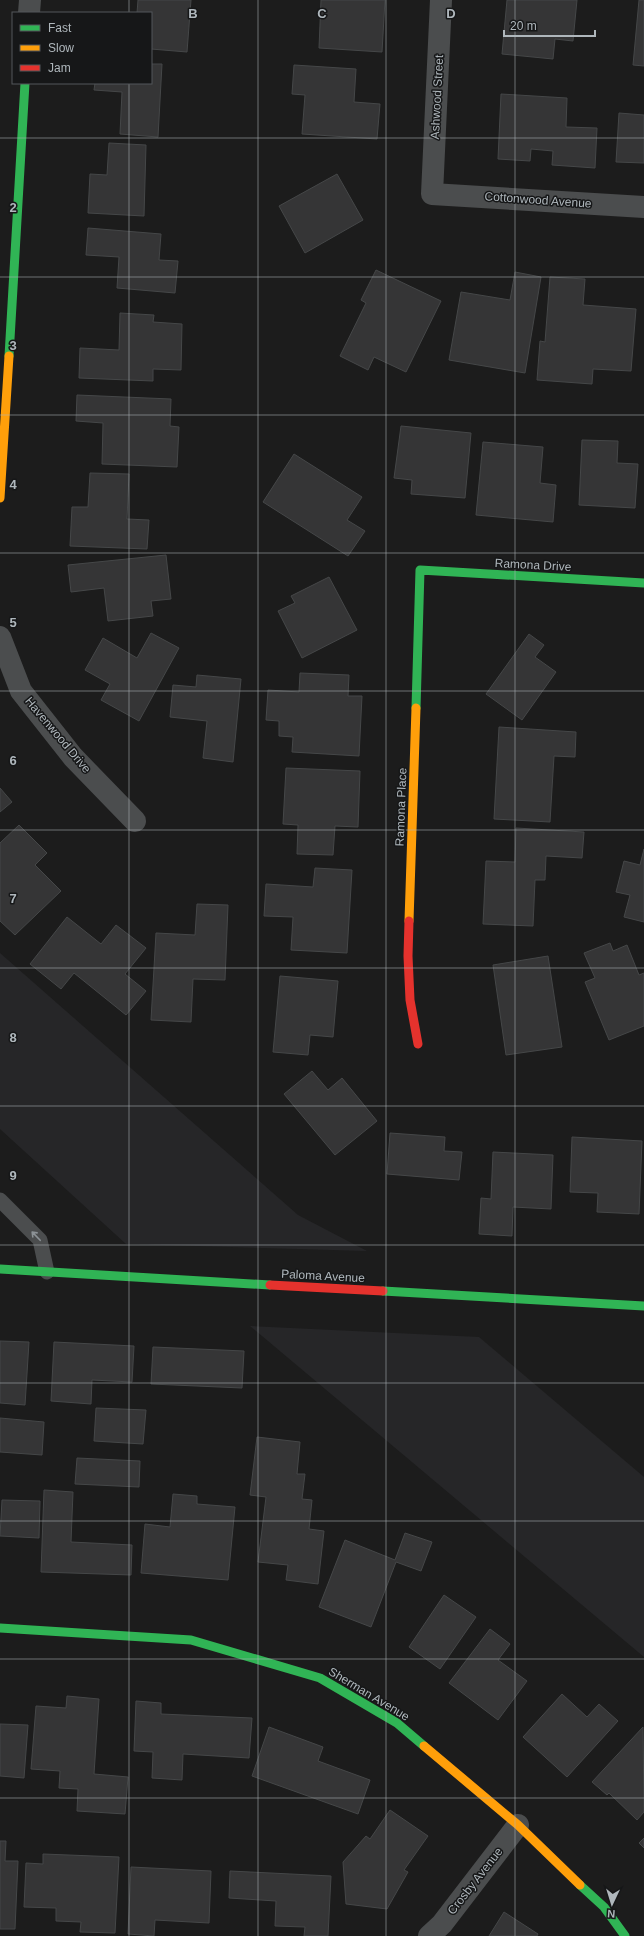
<svg xmlns="http://www.w3.org/2000/svg" width="644" height="1936" font-family="Arial,sans-serif">
<rect width="100%" height="100%" fill="#1c1c1c"/>
<g fill="#262628">
<polygon points="0,953 298,1215 367,1251 126,1244 0,1129"/>
<polygon points="250,1326 479,1337 644,1477 644,1657"/>
</g>
<g fill="#353536" stroke="#454748">
<polygon points="138,0 191,0 187,52 151,49 151,13 137,13"/>
<polygon points="321,0 385,0 382,52 319,48"/>
<polygon points="507,0 577,0 573,41 555,39 553,59 502,54"/>
<polygon points="639,0 644,0 644,66 633,65"/>
<polygon points="151,64 162,64 158,137 120,134 122,92 94,90 95,83 151,83"/>
<polygon points="294,65 356,69 354,102 380,104 377,139 302,134 305,95 292,94"/>
<polygon points="501,94 567,98 566,127 597,128 595,168 552,165 553,151 531,149 530,161 498,159"/>
<polygon points="619,113 644,115 644,163 616,162"/>
<polygon points="109,143 146,145 144,216 88,213 90,174 107,175"/>
<polygon points="337,174 363,220 305,253 279,206"/>
<polygon points="88,228 161,234 159,260 178,261 175,293 117,288 119,257 86,255"/>
<polygon points="376,270 441,301 406,372 374,357 368,370 340,356 366,303 361,300"/>
<polygon points="515,272 541,277 525,373 449,360 461,292 510,300"/>
<polygon points="550,277 585,279 583,305 636,309 631,371 593,369 592,384 537,380 540,341 545,342"/>
<polygon points="120,313 154,315 153,322 182,324 181,370 153,369 153,381 79,378 80,348 119,350"/>
<polygon points="77,395 171,399 170,426 179,427 177,467 102,464 103,423 76,421"/>
<polygon points="401,426 471,433 465,498 411,494 412,480 394,478"/>
<polygon points="582,440 618,441 617,463 638,464 635,508 579,505"/>
<polygon points="483,442 543,447 540,483 556,485 553,522 476,515"/>
<polygon points="294,454 362,497 347,520 365,531 348,556 263,502"/>
<polygon points="90,473 129,474 127,519 149,520 147,549 70,546 72,507 88,507"/>
<polygon points="166,555 171,599 151,601 153,616 108,621 104,588 71,592 68,565"/>
<polygon points="329,577 357,630 302,658 278,611 295,603 291,596"/>
<polygon points="151,633 179,648 139,721 101,700 110,684 85,670 103,638 137,658"/>
<polygon points="529,634 544,645 535,657 556,672 522,720 486,694"/>
<polygon points="300,673 349,675 348,696 362,696 359,756 292,752 293,737 279,736 279,721 266,720 268,690 299,692"/>
<polygon points="197,675 241,679 233,762 203,758 207,721 170,717 173,685 196,687"/>
<polygon points="499,727 576,732 575,757 554,756 550,822 494,819"/>
<polygon points="286,768 360,771 358,827 335,826 333,855 297,854 298,825 283,824"/>
<polygon points="0,788 12,802 0,812"/>
<polygon points="19,825 47,853 35,865 61,891 15,935 0,921 0,843"/>
<polygon points="516,828 584,832 582,858 546,856 545,880 535,880 533,926 483,924 486,861 515,862"/>
<polygon points="644,849 644,922 624,917 630,895 616,892 624,861 640,865"/>
<polygon points="315,868 352,870 347,953 291,950 293,917 264,916 266,884 313,887"/>
<polygon points="197,904 228,905 225,980 193,979 191,1022 151,1020 156,933 195,935"/>
<polygon points="67,917 101,944 116,925 146,948 125,974 146,991 126,1015 74,973 61,989 30,964"/>
<polygon points="610,943 613,951 627,945 639,975 644,973 644,1026 609,1040 585,982 595,978 584,953"/>
<polygon points="548,956 562,1047 506,1055 493,965"/>
<polygon points="280,976 338,981 333,1037 310,1035 308,1055 273,1052"/>
<polygon points="312,1071 328,1090 342,1078 377,1121 335,1155 284,1094"/>
<polygon points="390,1133 445,1137 444,1151 462,1152 459,1180 387,1174"/>
<polygon points="572,1137 642,1141 639,1214 597,1212 598,1193 570,1192"/>
<polygon points="493,1152 553,1155 551,1209 513,1207 512,1236 479,1234 481,1198 491,1199"/>
<polygon points="0,1341 29,1342 25,1405 0,1403"/>
<polygon points="54,1342 134,1346 132,1382 92,1380 91,1404 51,1401"/>
<polygon points="153,1347 244,1351 242,1388 151,1384"/>
<polygon points="96,1408 146,1410 143,1444 94,1441"/>
<polygon points="0,1418 44,1422 42,1455 0,1452"/>
<polygon points="257,1437 300,1442 297,1474 305,1474 302,1499 312,1500 309,1529 324,1531 318,1584 286,1580 288,1565 258,1562 266,1497 250,1495"/>
<polygon points="77,1458 140,1461 139,1487 75,1484"/>
<polygon points="44,1490 73,1492 71,1542 132,1545 131,1575 41,1572"/>
<polygon points="173,1494 197,1496 197,1504 235,1507 228,1580 141,1573 145,1524 170,1527"/>
<polygon points="2,1500 40,1501 39,1538 0,1536"/>
<polygon points="405,1533 432,1542 421,1571 396,1562 371,1627 319,1607 345,1540 395,1560"/>
<polygon points="444,1595 476,1617 440,1669 409,1647"/>
<polygon points="490,1629 510,1644 498,1660 527,1681 498,1720 449,1683"/>
<polygon points="562,1694 587,1717 599,1704 618,1721 567,1777 523,1737"/>
<polygon points="67,1696 99,1699 94,1774 128,1777 125,1814 77,1811 78,1789 59,1788 60,1771 31,1769 36,1706 66,1708"/>
<polygon points="136,1701 161,1703 161,1714 252,1718 249,1758 183,1754 182,1780 152,1778 153,1752 134,1751"/>
<polygon points="0,1724 28,1725 24,1778 0,1776"/>
<polygon points="269,1727 323,1747 318,1761 370,1780 358,1814 252,1776"/>
<polygon points="643,1727 644,1812 637,1820 609,1793 607,1795 592,1782"/>
<polygon points="390,1810 428,1836 404,1870 408,1872 387,1909 346,1904 343,1862 366,1836 370,1839"/>
<polygon points="644,1838 644,1848 639,1843"/>
<polygon points="0,1841 6,1841 5,1861 18,1861 15,1929 0,1929"/>
<polygon points="43,1854 119,1857 115,1933 80,1932 81,1922 56,1921 56,1908 24,1907 26,1863 43,1864"/>
<polygon points="131,1867 211,1871 209,1923 155,1920 154,1936 128,1934"/>
<polygon points="230,1871 331,1876 328,1936 304,1936 305,1927 275,1926 276,1901 229,1898"/>
<polygon points="504,1912 538,1934 537,1936 489,1936"/>
</g>
<g fill="none" stroke-linecap="round" stroke-linejoin="round">
<polyline stroke="#4b4d4e" stroke-width="15" points="0,1200 40,1240 47,1272"/>
<g stroke="#4b4d4e" stroke-width="22">
<polyline points="441,0 432,194 644,207"/>
<polyline points="29,13 30,0"/>
<polyline points="0,637 21,691 73,757 135,821"/>
<polyline points="429,1936 442,1924 518,1825"/>
</g>
<g stroke="#30b455" stroke-width="9">
<polyline points="9,356 25,83"/>
<polyline points="416,708 420,570 644,583"/>
<polyline points="0,1269 270,1285"/>
<polyline points="383,1291 644,1306"/>
<polyline points="0,1628 191,1640 320,1678 397,1723 424,1746"/>
<polyline points="580,1885 604,1907 625,1936"/>
</g>
<g stroke="#ff9f0a" stroke-width="9">
<polyline points="0,498 9,356"/>
<polyline points="409,921 416,708"/>
<polyline points="424,1746 518,1825 580,1885"/>
</g>
<g stroke="#e5322d" stroke-width="9">
<polyline points="409,921 408,956 410,1000 418,1044"/>
<polyline points="270,1285 383,1291"/>
</g>
</g>
<defs><path id="oneway-shaft" d="M-6 0H5M1.5-3L5.5 0L1.5 3" fill="none" stroke-width="1.6" stroke-linecap="round" stroke-linejoin="round"/></defs>
<use stroke="#8c9296" href="#oneway-shaft" transform="translate(36 1236) rotate(-134)"/>
<path fill="none" stroke="#afb7bc" stroke-width="1" stroke-opacity="0.55" d="M129,0v13M258,0v1936M386,0v1936M515,0v1936M129,83v1853M0,138h644M0,277h644M0,415h644M0,553h644M0,691h644M0,830h644M0,968h644M0,1106h644M0,1245h644M0,1383h644M0,1521h644M0,1659h644M0,1798h644"/>
<g text-anchor="middle" dominant-baseline="central" stroke-width="3" stroke-linejoin="round" paint-order="stroke">
<g font-size="12" fill="#afb7bc" stroke="#161718">
<text transform="translate(437 97) rotate(-87)">Ashwood Street</text>
<text transform="translate(538 200) rotate(4)">Cottonwood Avenue</text>
<text transform="translate(533 565) rotate(3)">Ramona Drive</text>
<text transform="translate(58 735) rotate(50)">Havenwood Drive</text>
<text transform="translate(401 807) rotate(-88)">Ramona Place</text>
<text transform="translate(323 1276) rotate(3)">Paloma Avenue</text>
<text transform="translate(369 1694) rotate(31)">Sherman Avenue</text>
<text transform="translate(475 1881) rotate(-52)">Crosby Avenue</text>
</g>
</g>
<g font-size="13" text-anchor="middle" font-weight="bold" fill="#afb7bc" stroke="#161718" stroke-width="3" stroke-linejoin="round" paint-order="stroke">
<text x="193" y="18">B</text>
<text x="322" y="18">C</text>
<text x="451" y="18">D</text>
<text x="13" y="212">2</text>
<text x="13" y="350">3</text>
<text x="13" y="489">4</text>
<text x="13" y="627">5</text>
<text x="13" y="765">6</text>
<text x="13" y="903">7</text>
<text x="13" y="1042">8</text>
<text x="13" y="1180">9</text>
</g>
<rect x="12" y="12" width="140" height="72" fill="#161718" stroke="#53575a"/>
<rect x="20" y="25" width="20" height="6" fill="#30b455" stroke="#53575a"/>
<text x="48" y="32" font-size="12" fill="#afb7bc">Fast</text>
<rect x="20" y="45" width="20" height="6" fill="#ff9f0a" stroke="#53575a"/>
<text x="48" y="52" font-size="12" fill="#afb7bc">Slow</text>
<rect x="20" y="65" width="20" height="6" fill="#e5322d" stroke="#53575a"/>
<text x="48" y="72" font-size="12" fill="#afb7bc">Jam</text>
<g transform="translate(612 1904) rotate(184)" stroke="#161718" stroke-width="3" paint-order="stroke">
<path d="M0-3L7 15L0 10L-7 15Z" fill="#afb7bc"/>
<text y="-6" font-size="11" font-weight="bold" text-anchor="middle" fill="#afb7bc">N</text>
</g>
<path d="M504 30v6h91v-6" fill="none" stroke="#afb7bc" stroke-width="2"/>
<text x="510" y="30" font-size="12" fill="#afb7bc" stroke="#161718" stroke-width="3" paint-order="stroke">20 m</text>
</svg>
